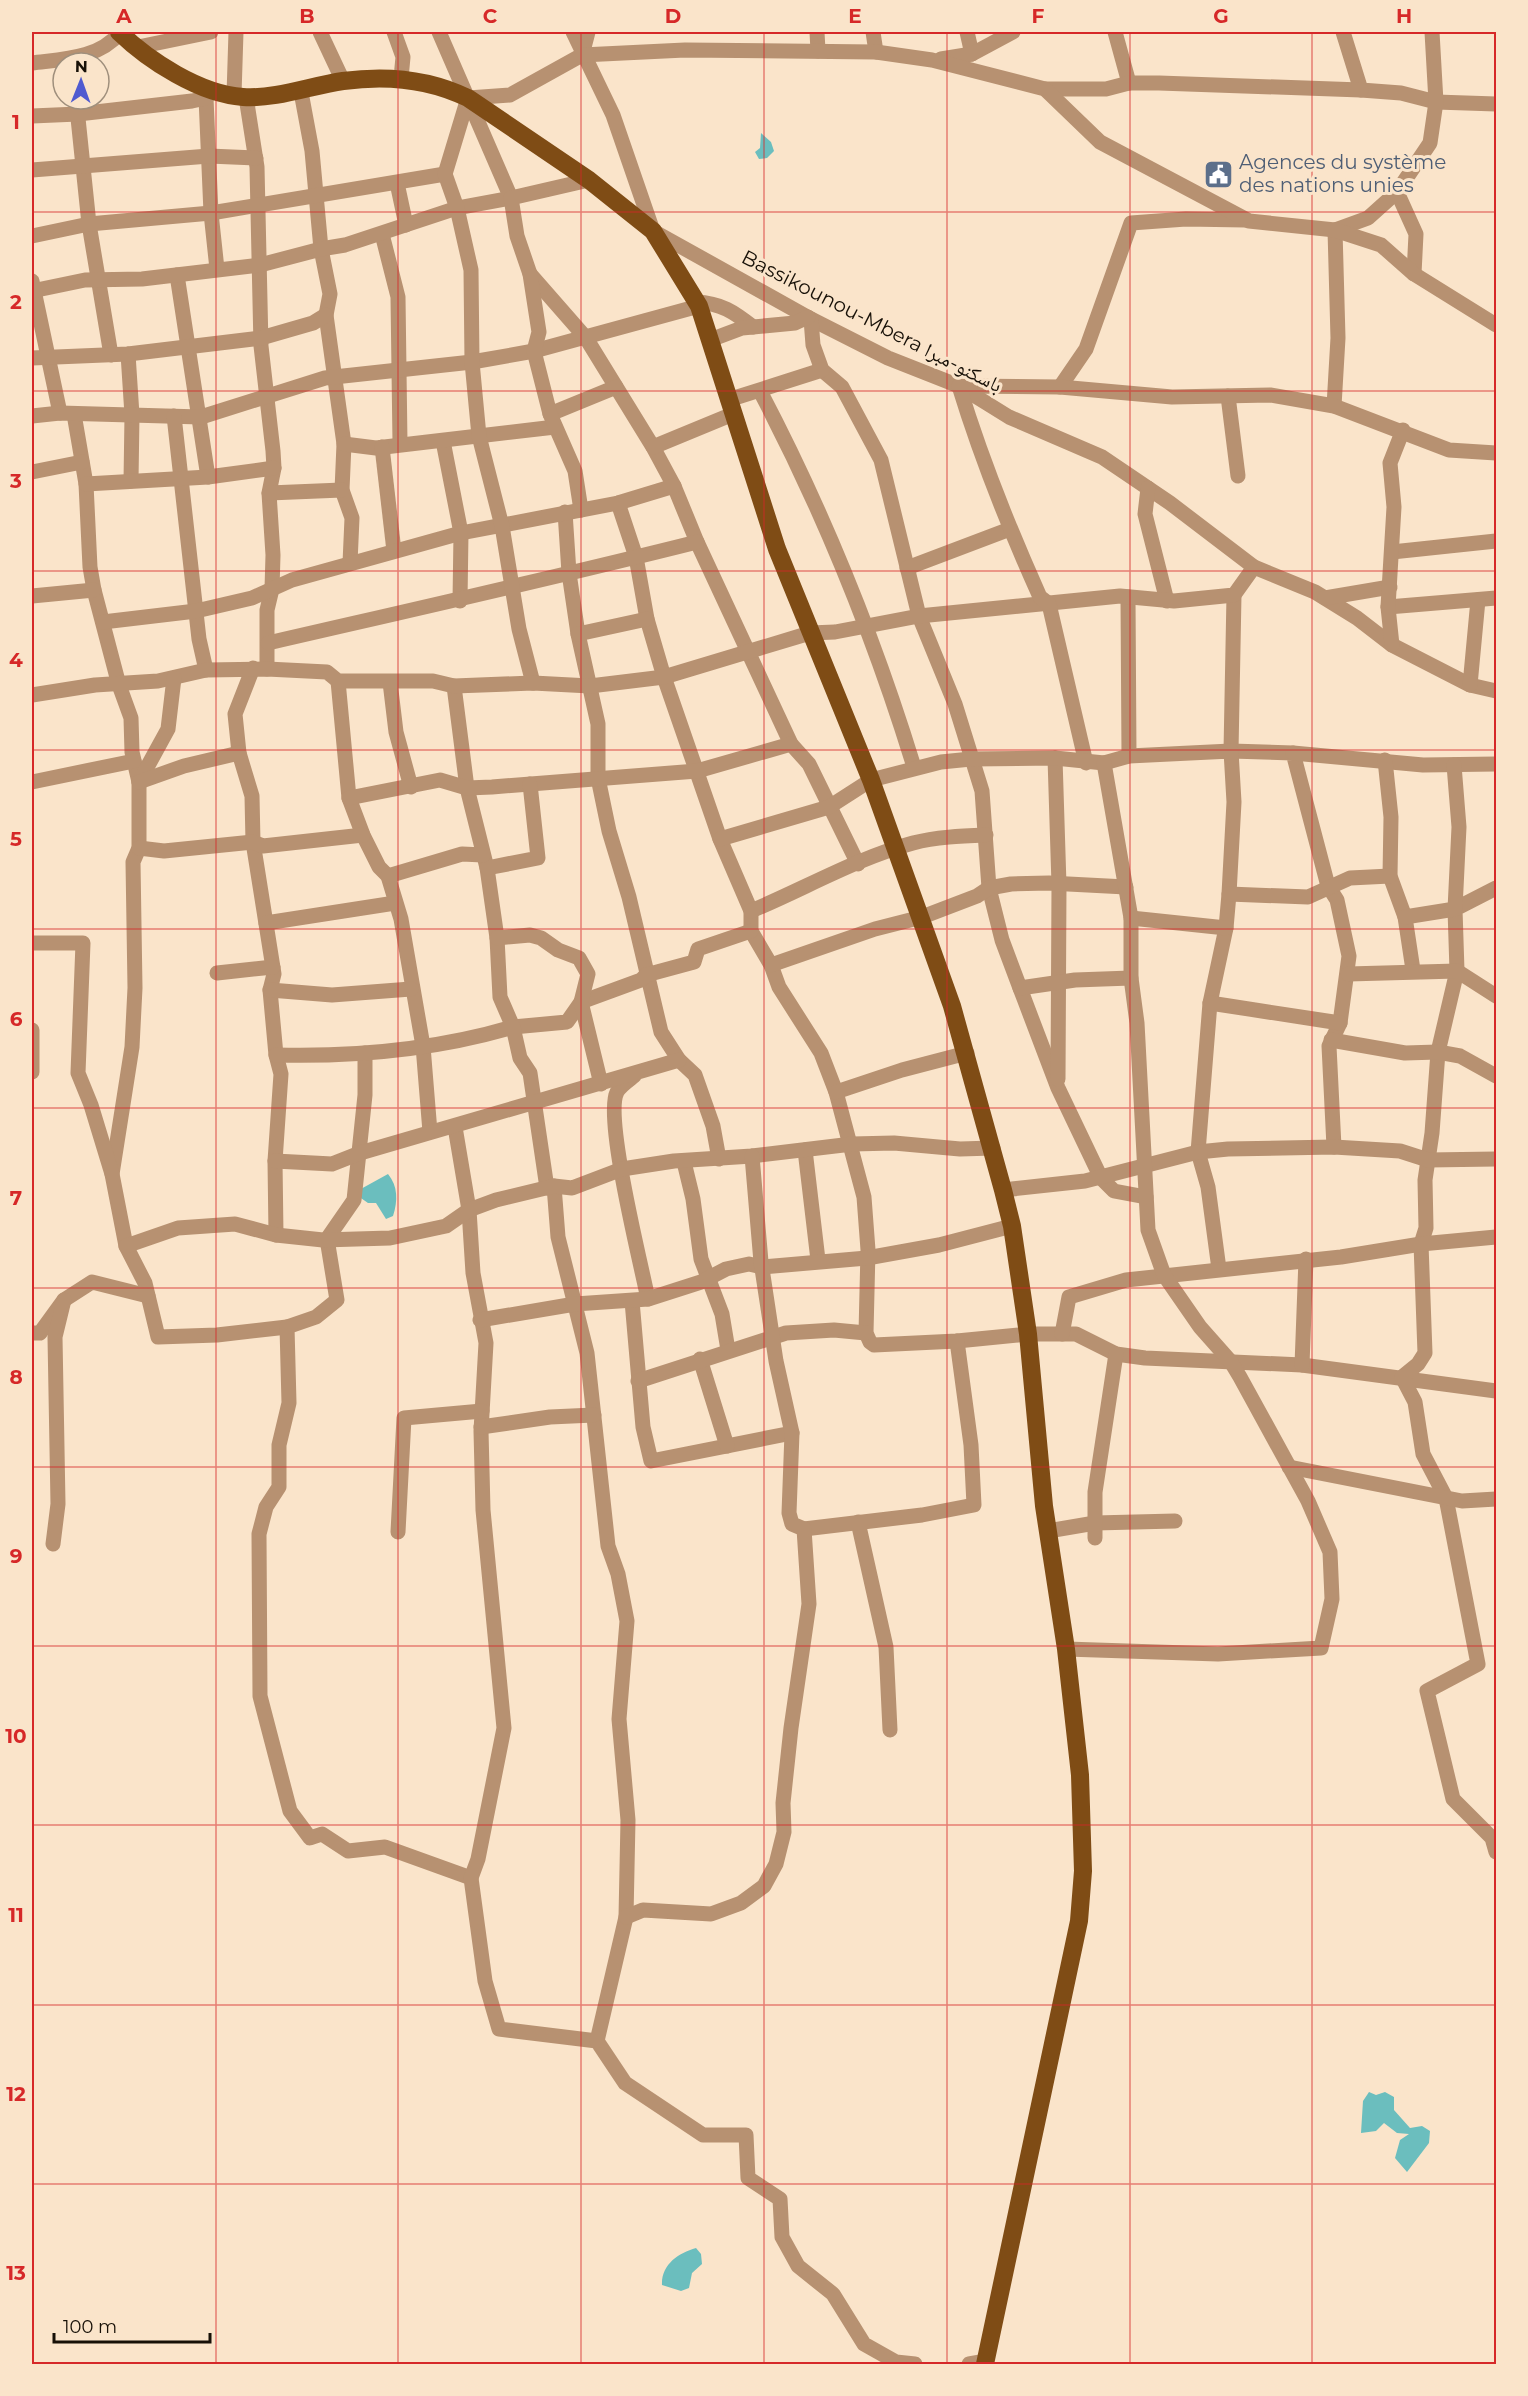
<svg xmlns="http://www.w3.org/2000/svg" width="1528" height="2396" font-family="Montserrat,'Noto Naskh Arabic',sans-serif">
<rect width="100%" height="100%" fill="#fae4ca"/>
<g fill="#6bbebe">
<polygon points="761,133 771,142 774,151 767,158 759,159 755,152 760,148"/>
<path d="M388,1174c10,12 10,27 5,42l-7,3 -10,-16h-8l-10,-7 1,-6z"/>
<polygon points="1369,2092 1376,2095 1385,2092 1394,2097 1394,2110 1410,2128 1422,2126 1430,2131 1429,2143 1407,2172 1395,2158 1400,2140 1409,2134 1397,2133 1384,2123 1376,2131 1361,2133 1363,2101"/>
<path d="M696,2248l5,6 1,10 -10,9 -3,15 -8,3 -19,-6c-1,-20 16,-32 34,-37z"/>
</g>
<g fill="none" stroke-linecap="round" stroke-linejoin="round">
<g stroke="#b79171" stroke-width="15">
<polyline points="320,32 343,81"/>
<polyline points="394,32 403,57 401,78"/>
<polyline points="573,32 613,115 653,231 811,319 888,358 959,386 1009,417 1102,457 1170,503 1254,567 1315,592 1357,618 1392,645 1470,685 1496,691"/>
<polyline points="817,32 818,51"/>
<polyline points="873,32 876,52"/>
<polyline points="967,32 972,54"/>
<polyline points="1115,32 1129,83"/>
<polyline points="1343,32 1361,90 1401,93 1436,102 1496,104"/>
<polyline points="138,47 211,32"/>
<polyline points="582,55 588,32"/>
<polyline points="941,59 972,54 1013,32"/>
<path d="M32,63c31,-4 66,-4 88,-30"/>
<polyline points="1045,89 1106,89 1129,83 1159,83 1361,90"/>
<polyline points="301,92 312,151 321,249 330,294 326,315 344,444 342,490 352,518 350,563"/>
<polyline points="234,95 236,32"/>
<polyline points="246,97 257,167 261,346 273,451 274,468 269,493 273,555 272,589 267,610 267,669"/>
<polyline points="206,98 211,213 217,269"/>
<polyline points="76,99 89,224 111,355"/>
<polyline points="32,116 78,114 192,101 206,98 212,90"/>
<polyline points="32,170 209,156 256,158"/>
<polyline points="397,183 406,225"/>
<polyline points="1397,192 1416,234 1414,274"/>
<polyline points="1335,230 1368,218 1397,192 1430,143 1436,102 1432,32"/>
<polyline points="382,234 398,297 400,443"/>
<polyline points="32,236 89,224 211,213 445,174"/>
<polyline points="530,274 586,338 653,447 674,486 697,542 791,744 809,764 858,864"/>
<polyline points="177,275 208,477"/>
<polyline points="32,281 60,413"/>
<polyline points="32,291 85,280 142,279 260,265 321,249 345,245 457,208 511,198 439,32"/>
<path d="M696,302c25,1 38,10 57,25"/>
<polyline points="811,319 813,345 822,370 842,387 881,460 919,616 955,704 982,791 989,888 1002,940 1020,988 1058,1088 1101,1178 1114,1191 1146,1197"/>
<polyline points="710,340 742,328 795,323 808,317"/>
<polyline points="128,354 132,415 131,481"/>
<polyline points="32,358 128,354 261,338 313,323 326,315"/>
<polyline points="1060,387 1086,349 1131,223 1186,219 1245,220"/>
<path d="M760,391c63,120 114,246 154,376"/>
<polyline points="1228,396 1238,476"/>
<polyline points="728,400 822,370"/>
<polyline points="1334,406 1338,338 1335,230"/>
<polyline points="74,414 86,484 90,567 94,590 119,685 131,718 132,752 139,782 139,848 133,862 135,988 132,1047 112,1174"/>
<polyline points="550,414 616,387"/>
<polyline points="32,416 60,413 201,417 325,378 472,362 534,351 699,306"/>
<polyline points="174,416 199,639 206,670"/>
<polyline points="443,441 461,533 460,601"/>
<polyline points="344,444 376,448 555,427"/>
<polyline points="382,447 394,551"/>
<polyline points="653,447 733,414"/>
<polyline points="32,472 82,462"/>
<polyline points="86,484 208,477 274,468"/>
<polyline points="1148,488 1145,514 1167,601"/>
<polyline points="269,493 342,490"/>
<polyline points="618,503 636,557 647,619 664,677 720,839 751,911 751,931 771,965 779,987 821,1053 836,1092 864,1197 868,1250 866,1333 870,1342 874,1345 957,1341 1028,1334 1076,1334 1116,1354 1145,1358 1302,1365 1496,1391"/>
<polyline points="581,510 575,471 550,414 534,351 539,332 530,274 517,236 511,198 589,180"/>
<polyline points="565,512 569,573 578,634 598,724 598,778 609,831 629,897 661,1032 679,1060 695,1075 713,1126 719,1159"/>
<polyline points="1392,552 1496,541"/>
<polyline points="907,568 1010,529"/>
<polyline points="1234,595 1231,751 1293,753 1328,886 1337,900 1349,956 1340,1023 1329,1046 1334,1147"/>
<polyline points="32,596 94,590"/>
<polyline points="1128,597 1129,756"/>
<polyline points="1325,598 1390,587"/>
<polyline points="1388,607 1496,598"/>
<polyline points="103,622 196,611 252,598 292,580 461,533 618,503 674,486"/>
<polyline points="578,634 647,619"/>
<path d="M268,643c143,-33 286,-65 429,-101"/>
<polyline points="1392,645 1388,607 1394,507 1390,463 1403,430"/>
<polyline points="253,668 235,714 239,753 252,796 253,842 274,974 270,990 276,1055 281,1074 275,1161 276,1235"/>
<polyline points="338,681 349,798 363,835 379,867 388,876 401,919 423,1046 430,1132"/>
<polyline points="390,682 396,732 411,787"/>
<polyline points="533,683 519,629 502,526 479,436 472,362 471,270 457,208 445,174 468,98 510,95 582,55 685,50 876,52 932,60 1045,89 1100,142 1249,221 1335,230 1381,245 1414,274 1496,325"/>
<polyline points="1470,685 1478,600"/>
<polyline points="454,686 467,788 487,868 497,938 500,997 513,1027 567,1022 581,1002 641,980 646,975 694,962 698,949 751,931"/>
<polyline points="32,695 95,685 158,681 206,670 267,669 327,672 338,681 433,681 454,686 533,683 590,686 664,677 810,633 835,632 919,616 1120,596 1174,601 1234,595 1254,567"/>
<polyline points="1293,753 1423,765 1496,764"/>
<polyline points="1055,758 1059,885 1058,1079"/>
<polyline points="1385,760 1391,817 1390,876 1405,917 1413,970"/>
<path d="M1086,763l-37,-159 -9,-7c-31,-69 -59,-139 -81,-211l101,1 112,10 98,-2 64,11 115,44 47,3"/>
<polyline points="32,782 134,761"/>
<polyline points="139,782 168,729 174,678"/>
<polyline points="139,782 184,766 239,753"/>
<polyline points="349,798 440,780 467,788 492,787 697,771 791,744"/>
<polyline points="720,839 829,807 871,780 941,762 971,759 1055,758 1104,763 1129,756 1231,751 1234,802 1229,894 1226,928 1210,1003 1198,1152 1208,1187 1219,1269"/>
<polyline points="139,848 164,851 253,842 263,846 363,835"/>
<polyline points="487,868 538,858 530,784"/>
<polyline points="388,876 462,854 483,855"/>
<polyline points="1496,888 1455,909 1457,971 1438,1052 1432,1133 1425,1180 1426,1228 1421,1244 1425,1353 1418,1364 1402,1377 1415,1402 1423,1454 1446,1498 1478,1664 1427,1691 1453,1799 1492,1838 1496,1852"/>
<polyline points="1229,894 1308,897 1350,878 1390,876"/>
<path d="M751,911c53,-22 106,-53 162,-68 23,-6 48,-7 73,-8"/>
<polyline points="1405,917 1455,909 1459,827 1454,765"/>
<polyline points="1131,918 1226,928"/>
<polyline points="266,923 395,903"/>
<polyline points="497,938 530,935 541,938 558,950 579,958 588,974 581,1002 601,1084"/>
<polyline points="32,943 83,943 78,1073 91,1105 112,1174 126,1246 145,1283 158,1337 217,1335 287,1327"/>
<polyline points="771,965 875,929 922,917 977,896 989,888 1011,884 1049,883 1126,887"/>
<polyline points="217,973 273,967"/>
<polyline points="1348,974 1457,971 1496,996"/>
<polyline points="1020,988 1075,980 1131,978"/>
<polyline points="270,990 332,995 411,989"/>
<polyline points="1210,1003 1340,1023"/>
<polyline points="32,1030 32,1072"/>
<polyline points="1331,1040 1405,1053 1438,1052 1460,1056 1496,1076"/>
<polyline points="365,1053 365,1095 354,1200 327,1239 337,1300 316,1317 287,1327 289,1403 279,1445 279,1487 266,1507 259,1534 260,1696 290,1811 310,1838 322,1834 348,1851 385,1847 471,1878 485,1981 499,2029 597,2041 625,2083 703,2135 746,2135 748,2178 780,2199 782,2237 798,2266 833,2294 864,2344 896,2362 915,2364"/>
<path d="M276,1055c81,2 159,-5 237,-28l7,31 10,15 17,115"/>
<path d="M634,1076c-5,4 -14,10 -17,16 -13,25 24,172 31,207"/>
<polyline points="836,1092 902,1070 967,1053"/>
<polyline points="455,1127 469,1210 473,1273 486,1343 481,1431 483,1510 504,1728 478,1859 471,1878"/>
<polyline points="805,1150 818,1260"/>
<polyline points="275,1161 332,1164 360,1153 679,1060"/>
<polyline points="684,1162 693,1199 701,1259 722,1314 728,1350"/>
<polyline points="554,1186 558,1237 587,1353 608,1546 618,1574 627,1621 619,1719 628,1820 626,1917 597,2041"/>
<polyline points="1003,1190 1085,1181 1198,1152 1228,1149 1334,1147 1400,1151 1428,1160 1496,1159"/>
<polyline points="126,1246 178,1228 235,1224 276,1235 323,1240 390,1238 446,1226 469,1210 496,1200 554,1186 572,1188 622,1169 674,1161 752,1156 852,1144 894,1143 960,1149 993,1148"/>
<polyline points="632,1301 643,1427 651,1461 792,1433"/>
<polyline points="480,1320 575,1304 648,1299 701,1282 726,1269 749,1264 762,1267 867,1258 939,1245 1012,1226"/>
<polyline points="32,1333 40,1333 64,1300 92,1282 148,1296"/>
<polyline points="1062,1334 1069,1297 1126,1280 1341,1257 1421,1244 1496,1237"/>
<polyline points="700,1359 727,1446"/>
<polyline points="1302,1365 1306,1259"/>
<polyline points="638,1381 786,1333 834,1330 866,1333"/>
<polyline points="481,1427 550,1417 594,1415"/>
<polyline points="1289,1467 1462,1501 1496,1499"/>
<polyline points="858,1522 886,1647 890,1730"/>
<polyline points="804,1529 922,1515 974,1505 971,1445 957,1341"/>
<polyline points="1048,1531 1095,1523 1175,1521"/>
<polyline points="398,1532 404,1418 482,1411"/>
<polyline points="1095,1538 1095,1492 1116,1354"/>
<polyline points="53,1544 58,1504 55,1337 64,1300"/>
<polyline points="1066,1649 1218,1654 1321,1648 1332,1599 1330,1552 1308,1501 1240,1377 1231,1362 1200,1327 1164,1275 1148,1230 1137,1023 1131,978 1131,918 1104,763"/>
<polyline points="626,1917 643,1910 711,1914 741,1903 764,1886 776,1864 784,1832 783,1803 791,1728 809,1604 804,1529 792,1524 789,1513 792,1433 776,1361 761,1262 752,1156"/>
<polyline points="969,2364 986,2361"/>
</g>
<path stroke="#7f4c15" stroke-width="18" d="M119,32c30,29 81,62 124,65 34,2 67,-11 100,-16 43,-6 86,-2 125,17l121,82 64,51 46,75 78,243 94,231 81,226 51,184 9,36 16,108 16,172 22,143 14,126 3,96 -4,50 -94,443"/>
</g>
<path fill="none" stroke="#d62828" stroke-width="1.5" stroke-opacity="0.55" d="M216,32v2332M398,32v2332M581,32v2332M764,32v2332M947,32v2332M1130,32v2332M1312,32v2332M32,212h1464M32,391h1464M32,571h1464M32,750h1464M32,929h1464M32,1108h1464M32,1288h1464M32,1467h1464M32,1646h1464M32,1825h1464M32,2005h1464M32,2184h1464"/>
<defs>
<symbol id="civic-square" viewBox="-11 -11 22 22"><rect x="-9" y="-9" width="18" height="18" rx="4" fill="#5c6f8a" stroke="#fae4ca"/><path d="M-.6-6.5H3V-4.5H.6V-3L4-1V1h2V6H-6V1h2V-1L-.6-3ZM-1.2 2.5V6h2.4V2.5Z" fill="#fff"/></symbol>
</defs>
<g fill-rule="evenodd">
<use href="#civic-square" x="1202" y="158" width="33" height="33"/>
</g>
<g text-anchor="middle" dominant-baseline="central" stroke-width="6" stroke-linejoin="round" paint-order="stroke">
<g font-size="20" fill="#4e5e75" stroke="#fae4ca" text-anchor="start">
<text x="1239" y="162">Agences du système<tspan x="1239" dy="23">des nations unies</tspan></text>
</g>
<g font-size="20" fill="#171007" stroke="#fae4ca">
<text transform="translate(872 321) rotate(27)">Bassikounou-Mbera باسكنو-مبرا</text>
</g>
</g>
<rect width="1528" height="2396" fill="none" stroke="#fae4ca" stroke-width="66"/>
<g transform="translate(81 81) rotate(1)"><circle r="28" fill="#fae4ca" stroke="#9f8f7c" stroke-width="1.5"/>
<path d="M0-4.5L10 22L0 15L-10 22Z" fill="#4f5ad0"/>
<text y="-9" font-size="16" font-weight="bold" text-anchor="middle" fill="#171007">N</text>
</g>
<path d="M54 2333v9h156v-9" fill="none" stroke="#171007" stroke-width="3"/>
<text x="63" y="2333" font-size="18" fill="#171007" stroke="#fae4ca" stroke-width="4.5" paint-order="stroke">100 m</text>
<rect x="33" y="33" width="1462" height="2330" fill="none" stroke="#d62828" stroke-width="2"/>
<g font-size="20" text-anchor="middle" font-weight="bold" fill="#d62828">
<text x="124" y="23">A</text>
<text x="307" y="23">B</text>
<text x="490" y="23">C</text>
<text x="673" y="23">D</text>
<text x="855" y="23">E</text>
<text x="1038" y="23">F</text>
<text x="1221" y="23">G</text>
<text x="1404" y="23">H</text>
<text x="16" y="129">1</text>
<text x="16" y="309">2</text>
<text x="16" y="488">3</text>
<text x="16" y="667">4</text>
<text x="16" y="846">5</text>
<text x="16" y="1026">6</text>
<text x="16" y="1205">7</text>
<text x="16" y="1384">8</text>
<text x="16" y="1563">9</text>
<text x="16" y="1743">10</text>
<text x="16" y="1922">11</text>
<text x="16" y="2101">12</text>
<text x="16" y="2280">13</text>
</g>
</svg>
